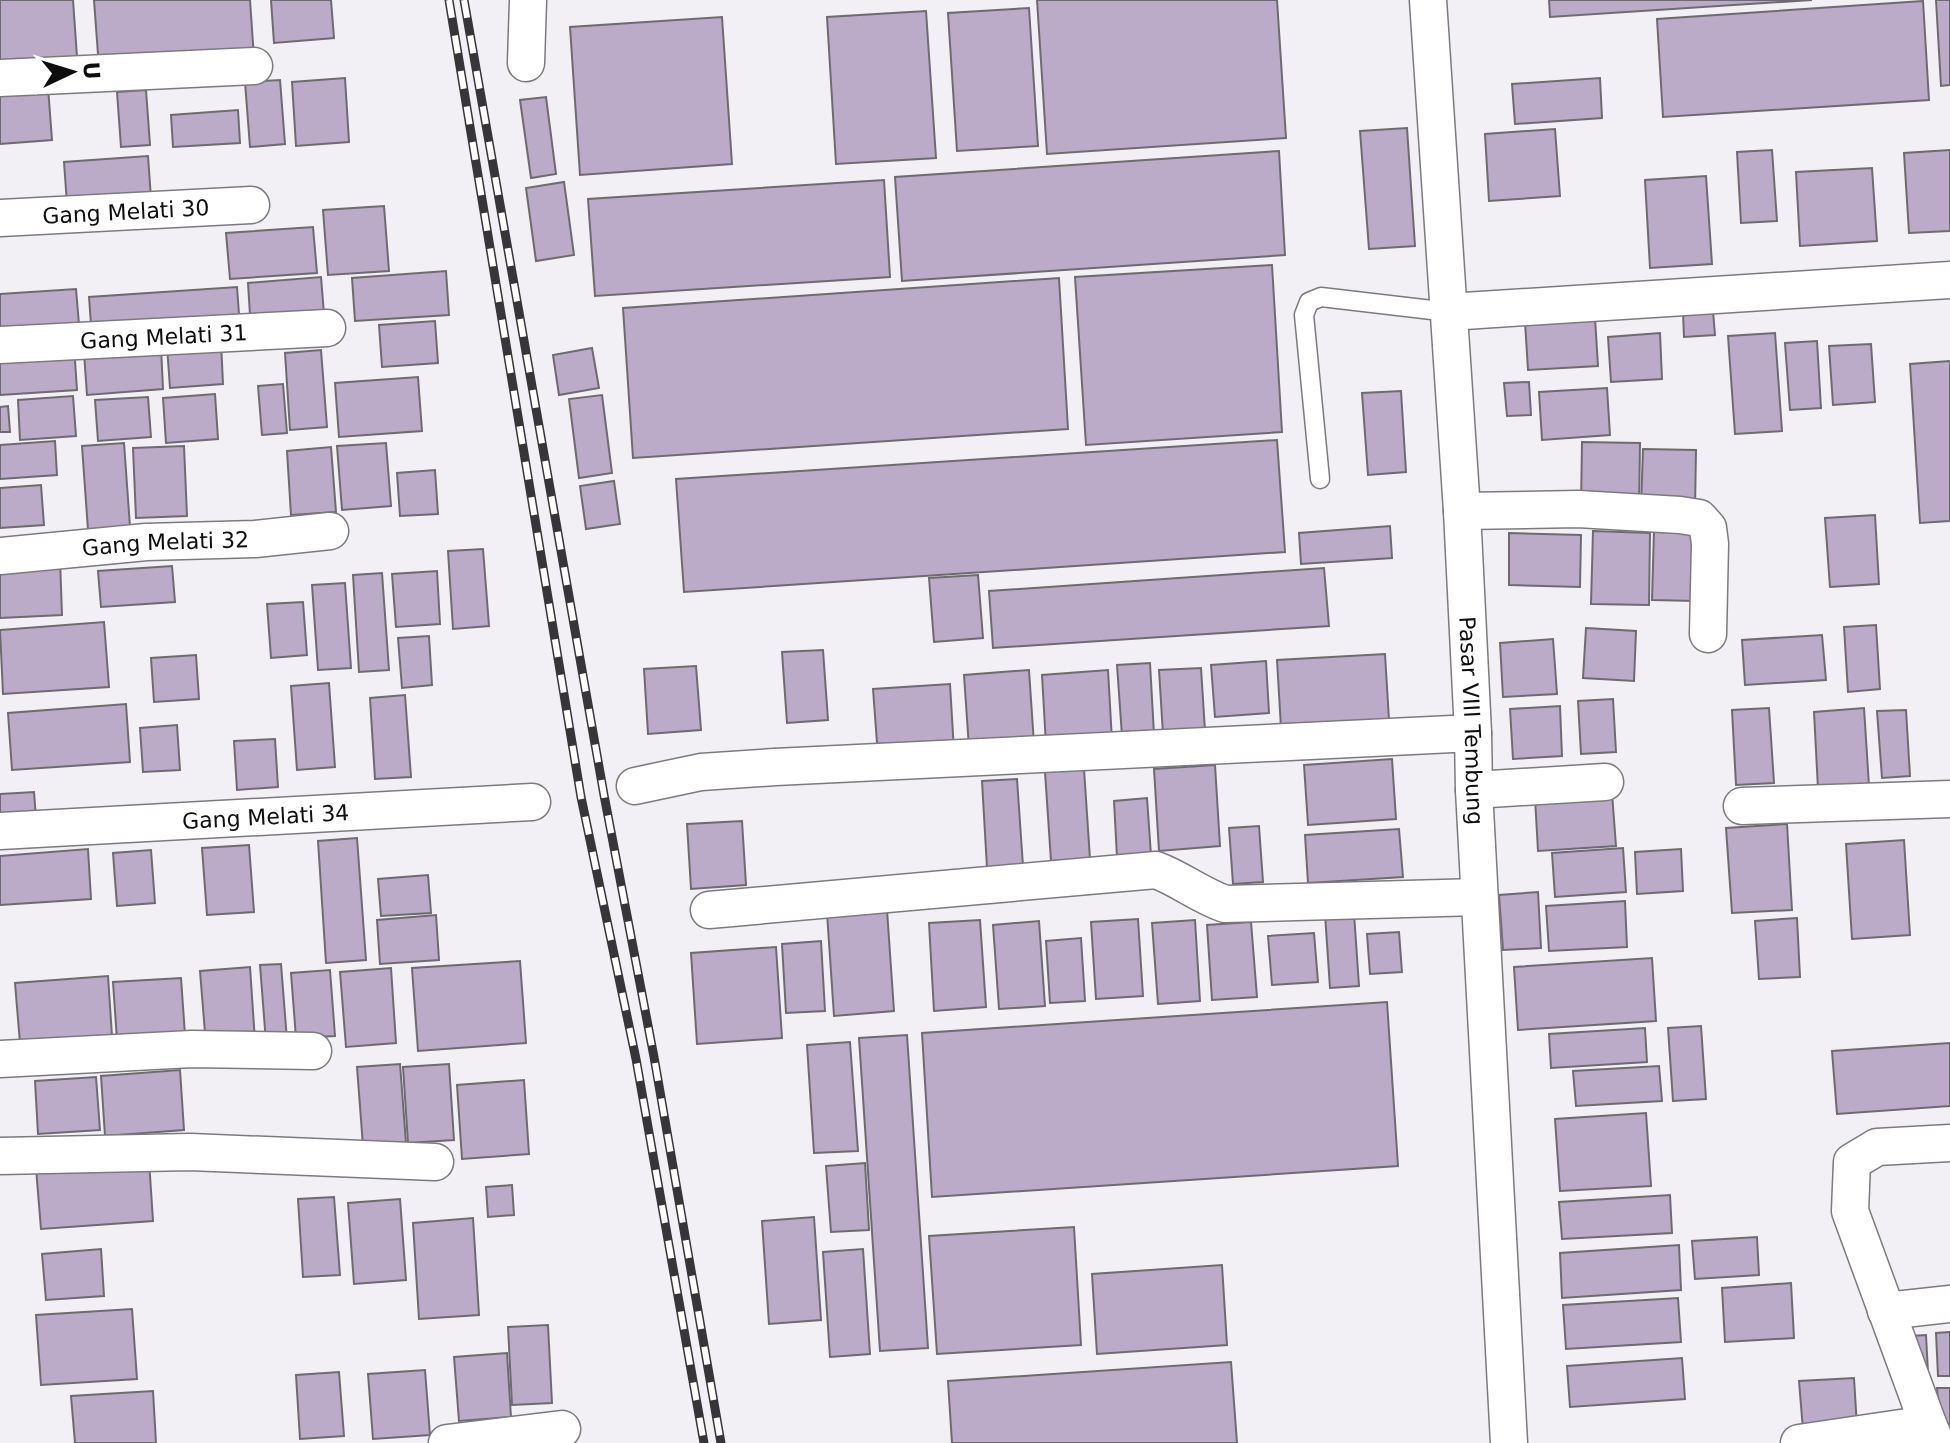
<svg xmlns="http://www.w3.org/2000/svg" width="1950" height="1443" font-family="'DejaVu Sans',sans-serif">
<rect width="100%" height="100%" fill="#f3f0f5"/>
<g fill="#bbabc8" stroke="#6e6b70" stroke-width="2">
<polygon points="0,0 73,0 77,57 0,62"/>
<polygon points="94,0 250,0 254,58 99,68"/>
<polygon points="271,0 331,0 334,38 274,43"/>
<polygon points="1037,0 1277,0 1286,138 1047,154"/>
<polygon points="1549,0 1812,0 1550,17"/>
<polygon points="1936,0 1950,0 1950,85 1941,86"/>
<polygon points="1923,1 1929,100 1663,117 1657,19"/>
<polygon points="1029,8 1038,146 957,151 948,13"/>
<polygon points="926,11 936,158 836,164 827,17"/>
<polygon points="722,17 732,164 580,175 570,27"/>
<polygon points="345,78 349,142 296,146 292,82"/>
<polygon points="1600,78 1602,118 1515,124 1512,84"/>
<polygon points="280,80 285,144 250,147 245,82"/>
<polygon points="48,87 52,140 0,144 0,91"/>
<polygon points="146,90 150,145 121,147 117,92"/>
<polygon points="546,97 556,174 531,178 520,100"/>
<polygon points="238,110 240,143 173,147 171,115"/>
<polygon points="1407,128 1415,246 1369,249 1360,131"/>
<polygon points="1555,129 1560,196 1489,201 1485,134"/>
<polygon points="1772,150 1777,221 1741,223 1737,152"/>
<polygon points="1950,150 1950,231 1909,233 1904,153"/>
<polygon points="1279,151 1285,255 902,281 895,177"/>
<polygon points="148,156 151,198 67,204 64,162"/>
<polygon points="1872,168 1877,241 1800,246 1796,172"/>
<polygon points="1706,176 1712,264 1650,268 1645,180"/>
<polygon points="884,180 890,277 595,296 588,199"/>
<polygon points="564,182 574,255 536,261 526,188"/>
<polygon points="384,206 389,271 328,275 323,210"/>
<polygon points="313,227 317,273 230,279 226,233"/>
<polygon points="1272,265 1282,432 1086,445 1075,277"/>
<polygon points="446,271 449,315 355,321 352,278"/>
<polygon points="321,277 325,326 251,331 248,283"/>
<polygon points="1059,278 1068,429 633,458 623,308"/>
<polygon points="237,287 240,328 92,338 89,297"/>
<polygon points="76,289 80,336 0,341 0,294"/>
<polygon points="1713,311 1715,335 1684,337 1683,313"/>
<polygon points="1595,318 1598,366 1528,370 1525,322"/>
<polygon points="435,321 438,363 382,367 379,325"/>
<polygon points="1660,333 1662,379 1611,382 1608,337"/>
<polygon points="1775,333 1782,431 1735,434 1728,336"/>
<polygon points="1817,341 1821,408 1790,410 1785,343"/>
<polygon points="221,342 223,384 170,388 167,346"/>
<polygon points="1871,344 1875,402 1833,405 1829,346"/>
<polygon points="74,346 77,390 0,395 0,351"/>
<polygon points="161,347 163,389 87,395 84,353"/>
<polygon points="592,348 599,388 559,395 553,355"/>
<polygon points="321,350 327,427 290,430 285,353"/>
<polygon points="1950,361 1950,521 1920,523 1910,364"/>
<polygon points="418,377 422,431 339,437 335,383"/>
<polygon points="1529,382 1531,415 1507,416 1504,383"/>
<polygon points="283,384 287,433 262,435 258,386"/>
<polygon points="1607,388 1610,435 1542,440 1539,392"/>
<polygon points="1401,391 1406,472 1368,475 1362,393"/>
<polygon points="215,394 218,439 166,443 163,398"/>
<polygon points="602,395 612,473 579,478 569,399"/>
<polygon points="73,396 76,436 20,440 18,400"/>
<polygon points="148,397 151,437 98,441 95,400"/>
<polygon points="8,406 10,432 0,432 0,407"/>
<polygon points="1277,440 1285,552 684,592 676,479"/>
<polygon points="55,441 57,475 0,479 0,445"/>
<polygon points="1582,442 1640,443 1639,507 1581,506"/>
<polygon points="124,443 130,527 88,530 82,446"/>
<polygon points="386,443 391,506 342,510 337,446"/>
<polygon points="184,446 187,516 136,518 133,448"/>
<polygon points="331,447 336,512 291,515 287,451"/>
<polygon points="1643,449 1696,450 1695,509 1641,507"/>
<polygon points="435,470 438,514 400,516 397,473"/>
<polygon points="614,481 620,524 586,529 580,486"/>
<polygon points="41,485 44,525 0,528 0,488"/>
<polygon points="1875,515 1879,584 1830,587 1825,518"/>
<polygon points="1390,526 1392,558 1301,564 1299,533"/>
<polygon points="1593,531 1650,533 1649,605 1591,604"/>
<polygon points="1654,531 1698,533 1696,601 1652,600"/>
<polygon points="1509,533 1581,535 1580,587 1509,585"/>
<polygon points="483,549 489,626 453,629 448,551"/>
<polygon points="60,559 62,615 0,618 0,562"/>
<polygon points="172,566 175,602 101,607 98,571"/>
<polygon points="1324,568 1329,626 993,648 989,591"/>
<polygon points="437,571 440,624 396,627 392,574"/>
<polygon points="382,573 389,670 359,672 353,575"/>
<polygon points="978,575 983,638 934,642 929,578"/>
<polygon points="345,583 351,668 318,670 312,585"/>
<polygon points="303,602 307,655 271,658 267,604"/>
<polygon points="104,622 109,687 3,694 0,630"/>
<polygon points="1876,625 1880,689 1848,692 1844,627"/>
<polygon points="1586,628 1636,631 1634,681 1583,678"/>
<polygon points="1822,635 1826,680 1745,685 1742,640"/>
<polygon points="429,636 432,685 402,688 398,638"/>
<polygon points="1553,639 1557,694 1503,697 1500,643"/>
<polygon points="823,650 828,720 787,723 782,652"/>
<polygon points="1385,654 1389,720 1281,728 1277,660"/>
<polygon points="196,655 199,699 154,702 151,658"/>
<polygon points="1266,661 1269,713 1215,717 1211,665"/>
<polygon points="1150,663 1154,734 1122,736 1117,665"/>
<polygon points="696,666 701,730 648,734 644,669"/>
<polygon points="1201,668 1205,731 1163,734 1159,670"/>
<polygon points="1029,670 1034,744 969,748 964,675"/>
<polygon points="1108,670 1112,741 1046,745 1042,675"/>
<polygon points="329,683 335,767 297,770 291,686"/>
<polygon points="950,684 954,751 878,756 873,689"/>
<polygon points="405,695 411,777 375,779 370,698"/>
<polygon points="1613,699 1616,752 1581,754 1578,701"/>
<polygon points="126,704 130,762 12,770 8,713"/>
<polygon points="1560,706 1562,756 1513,759 1510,709"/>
<polygon points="1769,708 1774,783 1736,785 1732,710"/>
<polygon points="1864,708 1869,786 1818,789 1814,712"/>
<polygon points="1906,710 1910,776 1882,778 1877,711"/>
<polygon points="177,725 180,770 143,772 140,728"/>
<polygon points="275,739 278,787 237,790 234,741"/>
<polygon points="1392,759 1396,819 1308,825 1304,765"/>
<polygon points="1215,765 1220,846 1159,851 1154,769"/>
<polygon points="1084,769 1090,859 1051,861 1045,772"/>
<polygon points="1017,779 1023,866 987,868 982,781"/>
<polygon points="34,792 36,818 0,821 0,794"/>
<polygon points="1612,793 1616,846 1538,851 1535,798"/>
<polygon points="1147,798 1151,855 1117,857 1114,801"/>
<polygon points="742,821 746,885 691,889 687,824"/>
<polygon points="1787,824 1792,910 1732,913 1726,828"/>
<polygon points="1259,826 1263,882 1233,884 1229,828"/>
<polygon points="1399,829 1403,877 1308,883 1305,835"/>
<polygon points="357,838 366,960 326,963 318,841"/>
<polygon points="1904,840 1910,935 1852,939 1846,844"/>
<polygon points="249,845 254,912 207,915 202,848"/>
<polygon points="1623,848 1626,892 1555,897 1552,853"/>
<polygon points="88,849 91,899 0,905 0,856"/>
<polygon points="1681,849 1683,891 1637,894 1635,852"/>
<polygon points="151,850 155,903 117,906 113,853"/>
<polygon points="428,875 431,913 381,916 378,879"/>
<polygon points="1538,892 1541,948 1503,950 1499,895"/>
<polygon points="1625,901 1627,947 1549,951 1546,906"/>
<polygon points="887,910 894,1011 834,1016 827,913"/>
<polygon points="1354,913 1359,986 1330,988 1325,914"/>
<polygon points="436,915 439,960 380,964 377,920"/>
<polygon points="1797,918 1800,977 1759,979 1755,921"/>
<polygon points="1138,919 1143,996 1096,999 1091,922"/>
<polygon points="980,920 986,1007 934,1011 929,923"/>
<polygon points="1195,920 1200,1001 1158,1004 1152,923"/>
<polygon points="1039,921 1045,1006 999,1009 993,925"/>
<polygon points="1251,922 1257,997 1212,1000 1207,925"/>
<polygon points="1399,932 1402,972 1370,974 1367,934"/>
<polygon points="1314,933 1318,982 1272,985 1268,936"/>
<polygon points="1081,938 1085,1001 1050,1003 1046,941"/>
<polygon points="821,941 825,1011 786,1013 782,944"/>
<polygon points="776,947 782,1038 697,1044 691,953"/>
<polygon points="1652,958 1656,1021 1518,1030 1514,967"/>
<polygon points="520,961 526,1043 418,1051 412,968"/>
<polygon points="281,964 287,1040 266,1042 260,965"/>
<polygon points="250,967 255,1041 206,1045 200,971"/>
<polygon points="391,968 396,1043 346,1047 340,972"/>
<polygon points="330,970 335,1036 296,1038 291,973"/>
<polygon points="108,976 112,1036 20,1043 15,983"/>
<polygon points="181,978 185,1035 117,1040 113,982"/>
<polygon points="1387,1002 1398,1166 932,1197 922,1033"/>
<polygon points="1701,1026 1706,1099 1673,1101 1668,1028"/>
<polygon points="1645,1028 1647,1062 1551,1068 1549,1034"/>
<polygon points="907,1035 928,1348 880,1351 859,1038"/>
<polygon points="850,1042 858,1151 814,1153 807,1045"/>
<polygon points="1950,1043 1950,1106 1837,1114 1832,1051"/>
<polygon points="400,1064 406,1143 363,1146 357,1067"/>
<polygon points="449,1064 454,1140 408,1143 403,1067"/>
<polygon points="1659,1066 1662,1101 1576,1106 1573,1071"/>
<polygon points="180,1070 184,1130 105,1136 101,1076"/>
<polygon points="96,1077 100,1130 38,1134 35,1081"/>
<polygon points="524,1080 529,1154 462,1159 457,1085"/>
<polygon points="1646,1113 1651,1186 1560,1191 1555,1119"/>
<polygon points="149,1160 153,1221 41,1229 36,1168"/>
<polygon points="865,1163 869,1230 831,1232 826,1166"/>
<polygon points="512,1185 514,1215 488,1217 486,1187"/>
<polygon points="1670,1195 1672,1233 1562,1239 1559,1202"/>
<polygon points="334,1197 340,1275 303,1277 298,1199"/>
<polygon points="400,1199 406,1280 354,1284 348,1203"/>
<polygon points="814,1217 821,1320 769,1324 762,1221"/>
<polygon points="473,1218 479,1315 419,1319 413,1223"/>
<polygon points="1074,1227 1081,1345 937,1354 929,1236"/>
<polygon points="1757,1237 1759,1275 1695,1279 1692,1241"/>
<polygon points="1679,1245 1681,1290 1562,1298 1560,1253"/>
<polygon points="101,1249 104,1296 46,1300 42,1254"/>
<polygon points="863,1249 870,1354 830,1357 823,1252"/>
<polygon points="1222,1265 1227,1345 1097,1354 1092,1274"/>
<polygon points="1791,1283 1794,1338 1725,1342 1722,1288"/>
<polygon points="1678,1298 1681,1342 1566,1349 1563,1305"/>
<polygon points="132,1309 137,1379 41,1385 36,1315"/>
<polygon points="548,1325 552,1403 512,1405 508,1327"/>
<polygon points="1950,1332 1950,1376 1938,1376 1936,1333"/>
<polygon points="1926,1335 1928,1373 1910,1336"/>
<polygon points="507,1353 511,1417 459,1421 454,1357"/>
<polygon points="1682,1358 1685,1399 1570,1407 1567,1366"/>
<polygon points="1231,1362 1237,1443 952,1443 948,1381"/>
<polygon points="425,1370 430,1435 373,1439 368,1374"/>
<polygon points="339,1372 344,1436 300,1439 296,1375"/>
<polygon points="1854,1378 1857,1427 1803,1430 1799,1381"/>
<polygon points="1937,1388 1950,1388 1950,1435 1941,1435"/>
<polygon points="153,1391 156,1443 75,1443 71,1396"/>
</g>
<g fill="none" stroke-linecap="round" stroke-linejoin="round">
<defs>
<polyline id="service" points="1320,479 1304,315 1309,302 1321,297 1449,312"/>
<g id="minor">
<path id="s1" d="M1428,0l34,511 11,222 1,57 35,653"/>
<polyline points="526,63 528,0"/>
<polyline points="0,78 254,66"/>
<path id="s2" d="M0,218l251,-13"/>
<polyline points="1449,312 1950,280"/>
<path id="s3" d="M0,345l327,-17"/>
<polyline points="1462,511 1578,509 1680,515 1699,518 1708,528 1710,544 1708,634"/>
<path id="s4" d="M0,556l146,-14 109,-3 75,-8"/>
<polyline points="635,786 701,772 775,767 1473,733"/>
<polyline points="1474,790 1605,782"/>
<polyline points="1742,806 1950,799"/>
<path id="s5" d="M0,831l532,-29"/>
<path d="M709,910l447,-40c24,9 44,25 69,34l254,-7"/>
<polyline points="0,1059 192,1049 313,1051"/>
<polyline points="0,1156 190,1152 435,1162"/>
<polyline points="1886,1311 1950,1304"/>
<polyline points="1928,1424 1850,1211 1852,1162 1877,1147 1950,1143"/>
<polyline points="447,1443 562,1429"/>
<polyline points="1799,1443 1928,1424 1936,1443"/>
</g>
</defs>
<use href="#service" stroke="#7d7a7f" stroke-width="21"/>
<use href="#minor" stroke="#7d7a7f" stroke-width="39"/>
<use href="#service" stroke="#fff" stroke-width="18"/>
<use href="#minor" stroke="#fff" stroke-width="36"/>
<defs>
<g id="rail">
<polyline points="449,0 581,797 636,1059 704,1443"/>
<polyline points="464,0 604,795 654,1057 721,1443"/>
</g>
</defs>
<use href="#rail" stroke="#373537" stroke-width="9"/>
<use href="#rail" stroke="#fff" stroke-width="6" stroke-dasharray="18" stroke-linecap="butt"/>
</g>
<g text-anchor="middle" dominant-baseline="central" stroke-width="8" stroke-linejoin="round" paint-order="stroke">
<g font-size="22" fill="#0f0e0f" stroke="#fff">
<text stroke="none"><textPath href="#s2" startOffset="126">Gang Melati 30</textPath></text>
<text stroke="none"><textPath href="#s3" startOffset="164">Gang Melati 31</textPath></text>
<text stroke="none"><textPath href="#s4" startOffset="166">Gang Melati 32</textPath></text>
<text stroke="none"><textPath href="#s1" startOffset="722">Pasar VIII Tembung</textPath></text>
<text stroke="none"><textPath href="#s5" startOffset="266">Gang Melati 34</textPath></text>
</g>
</g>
<g transform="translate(72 72) rotate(86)" stroke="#ffffff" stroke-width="6" paint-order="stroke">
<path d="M0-6L14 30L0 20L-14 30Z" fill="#0f0e0f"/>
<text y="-12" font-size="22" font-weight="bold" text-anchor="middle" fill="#0f0e0f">U</text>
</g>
</svg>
